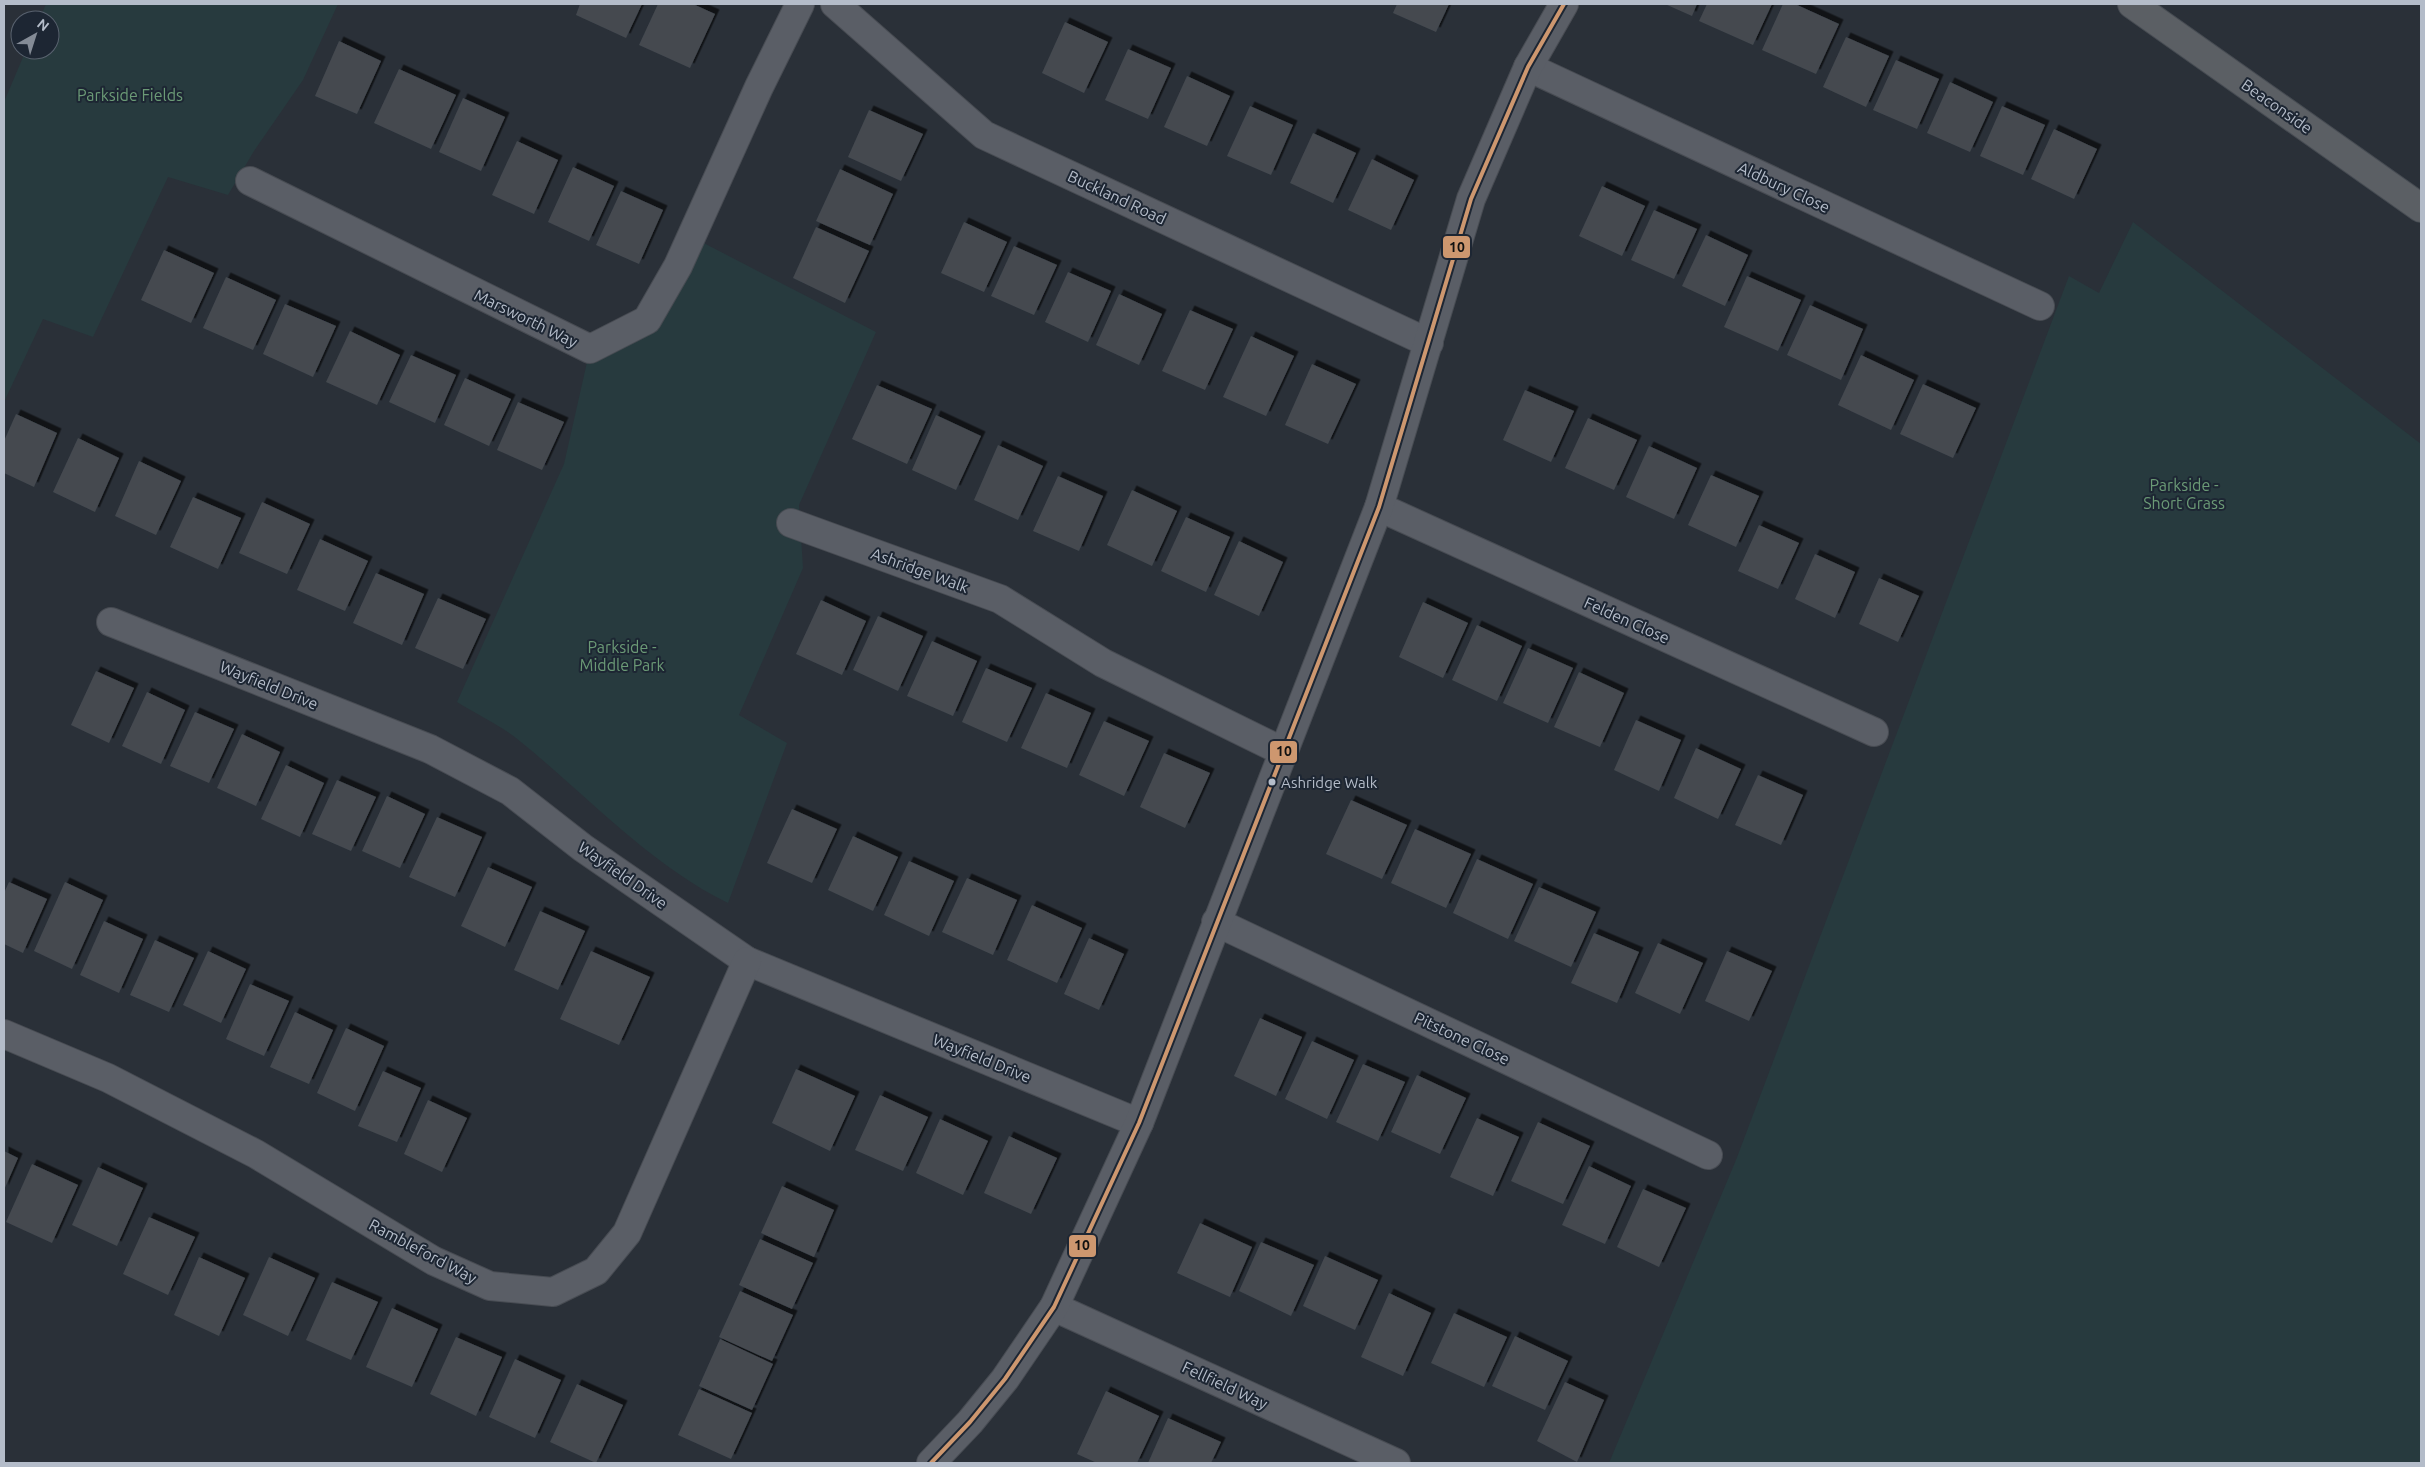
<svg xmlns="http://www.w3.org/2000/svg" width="2425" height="1467" font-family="Ubuntu,sans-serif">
<defs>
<filter id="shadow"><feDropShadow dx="4.5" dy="-4.5" stdDeviation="0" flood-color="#0009"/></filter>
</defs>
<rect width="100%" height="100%" fill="#2a3038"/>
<g fill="#273a3e">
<polygon points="46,4 338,4 303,80 254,151 228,195 168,177 93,337 43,319 4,402 4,102 26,50 50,50 50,20 39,20"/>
<polygon points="2133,222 2421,444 2421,1463 1609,1463 1736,1160 2069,276 2099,293"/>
<path d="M690,236l186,96 -77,173 4,63 -64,147 48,28 -59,160c-81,-40 -142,-109 -212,-165 -18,-14 -40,-24 -59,-36l107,-238 26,-115 57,-29z"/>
</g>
<g fill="#444950" filter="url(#shadow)">
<polygon points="580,4 642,4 626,38 576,15"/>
<polygon points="658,4 693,4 715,14 690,68 639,45"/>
<polygon points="1397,4 1449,4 1436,32 1393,13"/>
<polygon points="1665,4 1697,4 1692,16"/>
<polygon points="1707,4 1772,4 1753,45 1699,21"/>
<polygon points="1783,4 1795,4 1839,24 1816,74 1762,50"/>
<polygon points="1065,22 1108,42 1084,93 1042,73"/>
<polygon points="1846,37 1889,56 1866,107 1823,87"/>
<polygon points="339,41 381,61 357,114 315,96"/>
<polygon points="1128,49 1171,68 1148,119 1105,100"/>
<polygon points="1896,60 1939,79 1917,129 1873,110"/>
<polygon points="399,69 456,95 431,149 374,123"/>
<polygon points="1187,76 1230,96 1207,146 1164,127"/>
<polygon points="1950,82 1993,102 1970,152 1927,133"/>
<polygon points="463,98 505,117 481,171 439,152"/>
<polygon points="1250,106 1293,125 1271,175 1227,156"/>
<polygon points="2002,106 2045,125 2023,175 1980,156"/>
<polygon points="869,110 923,134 901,181 848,157"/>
<polygon points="2054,129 2097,149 2074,199 2031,179"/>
<polygon points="1313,133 1356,153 1333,203 1290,183"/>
<polygon points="517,141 558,160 534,214 492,195"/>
<polygon points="1372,159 1414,180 1391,230 1348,210"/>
<polygon points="573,167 614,186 589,241 548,222"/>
<polygon points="840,169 893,194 870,245 816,221"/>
<polygon points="1602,186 1645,206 1622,256 1579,236"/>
<polygon points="621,191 663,210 639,264 596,245"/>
<polygon points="1654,210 1697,229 1674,279 1631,260"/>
<polygon points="964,222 1007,242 984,292 941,273"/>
<polygon points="816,227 869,251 845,303 793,278"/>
<polygon points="1706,235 1748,255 1725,306 1682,286"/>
<polygon points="1014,246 1057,265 1034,315 991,296"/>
<polygon points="164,250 214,273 191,323 141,300"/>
<polygon points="1068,272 1111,291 1088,342 1045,322"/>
<polygon points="1747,276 1801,300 1778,351 1724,327"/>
<polygon points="226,277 276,300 253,350 203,328"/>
<polygon points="1119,294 1162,314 1139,365 1096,345"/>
<polygon points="285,304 336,326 313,377 263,354"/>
<polygon points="1810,305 1863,329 1841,380 1787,355"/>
<polygon points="1190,310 1233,329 1205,390 1162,371"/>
<polygon points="350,331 400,355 377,405 326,382"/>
<polygon points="1251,336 1294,356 1266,416 1223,397"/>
<polygon points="411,355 456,375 435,423 389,402"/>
<polygon points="1861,355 1914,380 1891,430 1838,405"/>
<polygon points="1312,364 1356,384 1328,444 1285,425"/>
<polygon points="465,378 511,399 489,446 444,425"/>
<polygon points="1923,384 1976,408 1953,458 1900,434"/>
<polygon points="877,385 932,409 907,464 852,439"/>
<polygon points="1525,390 1574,411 1551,462 1503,440"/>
<polygon points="518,402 564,422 542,470 497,450"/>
<polygon points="16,414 57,433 34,487 4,473 4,441"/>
<polygon points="936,415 981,436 956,490 912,470"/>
<polygon points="1588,418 1637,440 1614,490 1565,468"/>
<polygon points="78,438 119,458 95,512 53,492"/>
<polygon points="998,445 1043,466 1018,520 974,500"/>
<polygon points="1649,446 1697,468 1674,519 1626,497"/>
<polygon points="139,461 181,481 156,535 115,516"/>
<polygon points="1711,475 1759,496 1736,547 1688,525"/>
<polygon points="1058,476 1103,496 1079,551 1033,531"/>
<polygon points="1132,490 1177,511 1152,566 1107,545"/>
<polygon points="193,497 241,518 218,569 170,547"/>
<polygon points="262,502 310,524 287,574 239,553"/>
<polygon points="1186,517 1230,537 1206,592 1161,571"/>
<polygon points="1759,525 1799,543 1778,589 1738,571"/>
<polygon points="320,539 368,561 345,611 297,590"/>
<polygon points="1239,541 1283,562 1259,616 1214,595"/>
<polygon points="1815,554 1855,572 1835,618 1795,599"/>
<polygon points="376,573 424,594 402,645 353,623"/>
<polygon points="1879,578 1919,596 1898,642 1859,624"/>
<polygon points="438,598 486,619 463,669 415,648"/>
<polygon points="821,600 866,621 842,675 796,654"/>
<polygon points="1423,602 1468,623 1443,678 1399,657"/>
<polygon points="878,616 923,636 898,691 853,670"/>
<polygon points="1477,625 1522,646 1497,701 1452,680"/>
<polygon points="932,641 977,661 953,716 907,696"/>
<polygon points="1528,648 1573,668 1548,723 1503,703"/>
<polygon points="986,668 1032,688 1007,742 962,722"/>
<polygon points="96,671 134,688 109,743 71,725"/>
<polygon points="1579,672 1624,693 1600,747 1554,727"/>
<polygon points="147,692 185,710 161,764 122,746"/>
<polygon points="1046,693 1091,713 1067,768 1021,748"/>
<polygon points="195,712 234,729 209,783 170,766"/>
<polygon points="1636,720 1681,740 1659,791 1614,770"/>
<polygon points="1104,721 1149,741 1124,796 1079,775"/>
<polygon points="242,734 280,752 256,806 217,788"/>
<polygon points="1696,748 1741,769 1718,819 1674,798"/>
<polygon points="1164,753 1210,773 1185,828 1140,807"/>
<polygon points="286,765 324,783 300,837 261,819"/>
<polygon points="1758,775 1803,795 1781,845 1735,825"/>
<polygon points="337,780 376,797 351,851 312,834"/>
<polygon points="387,796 425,814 400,868 362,851"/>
<polygon points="1351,800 1407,825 1382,879 1326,854"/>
<polygon points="792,809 837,829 812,883 767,863"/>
<polygon points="437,817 482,837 455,897 409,877"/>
<polygon points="1415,829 1471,854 1446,908 1391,883"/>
<polygon points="853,836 898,857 873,911 828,890"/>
<polygon points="1477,859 1533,884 1508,939 1453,913"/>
<polygon points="909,861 954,881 929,936 884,915"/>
<polygon points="488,867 532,887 505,947 461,926"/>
<polygon points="967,878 1017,900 993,955 942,932"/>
<polygon points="9,882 47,899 23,953 4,944 4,893"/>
<polygon points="65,882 103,900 72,969 34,951"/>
<polygon points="1539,887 1596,912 1571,967 1514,941"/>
<polygon points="1032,905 1082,928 1057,983 1007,960"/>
<polygon points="540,911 585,931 558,990 514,970"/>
<polygon points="104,921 143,939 119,993 80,975"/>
<polygon points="1594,933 1639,952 1617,1003 1571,983"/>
<polygon points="1089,938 1124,954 1099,1010 1064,994"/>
<polygon points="155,940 194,958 169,1012 130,995"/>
<polygon points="1658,943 1703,963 1680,1014 1635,993"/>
<polygon points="208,951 246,969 221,1023 183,1005"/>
<polygon points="591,951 650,977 619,1045 560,1019"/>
<polygon points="1727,951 1772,971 1749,1021 1705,1001"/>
<polygon points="250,984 289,1001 264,1056 226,1039"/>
<polygon points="295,1012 333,1030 309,1084 270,1067"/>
<polygon points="1260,1018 1302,1037 1276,1096 1234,1076"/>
<polygon points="346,1028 384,1046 355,1111 317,1093"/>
<polygon points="1312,1041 1354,1060 1327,1119 1285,1099"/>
<polygon points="1363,1064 1405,1082 1378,1141 1336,1122"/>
<polygon points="796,1069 855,1096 830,1151 772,1123"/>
<polygon points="383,1071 421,1088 397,1142 358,1126"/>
<polygon points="1417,1075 1466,1098 1440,1154 1391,1132"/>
<polygon points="880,1095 928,1117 903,1171 855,1150"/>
<polygon points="428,1100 467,1118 442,1172 404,1154"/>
<polygon points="1477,1118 1519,1137 1493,1196 1450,1177"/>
<polygon points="940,1119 988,1141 963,1195 916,1173"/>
<polygon points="1538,1122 1590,1146 1563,1204 1511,1181"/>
<polygon points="1009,1136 1057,1158 1031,1214 984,1193"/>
<polygon points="4,1151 18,1158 4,1190"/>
<polygon points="32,1164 78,1185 52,1243 6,1222"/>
<polygon points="1589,1166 1631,1186 1605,1244 1562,1225"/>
<polygon points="98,1167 143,1188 117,1246 72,1225"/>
<polygon points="782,1186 834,1210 814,1257 761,1233"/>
<polygon points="1643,1189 1686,1208 1659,1267 1617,1247"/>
<polygon points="149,1217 195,1237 168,1295 123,1274"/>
<polygon points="1200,1223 1252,1247 1230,1297 1177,1273"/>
<polygon points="760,1239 813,1263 792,1309 739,1285"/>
<polygon points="1261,1242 1314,1265 1291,1316 1239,1291"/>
<polygon points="1325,1256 1378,1280 1355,1330 1303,1306"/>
<polygon points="199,1257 245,1278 219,1336 174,1315"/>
<polygon points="269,1257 315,1278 288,1336 243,1315"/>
<polygon points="332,1282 378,1302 351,1360 306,1340"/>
<polygon points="740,1291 793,1315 772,1361 719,1337"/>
<polygon points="1389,1293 1431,1313 1403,1376 1361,1357"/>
<polygon points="392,1308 438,1329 412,1387 366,1367"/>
<polygon points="1454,1313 1507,1337 1484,1387 1431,1363"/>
<polygon points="1515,1336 1568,1361 1545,1410 1492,1386"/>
<polygon points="456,1337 502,1357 476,1416 430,1394"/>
<polygon points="720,1339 773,1364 752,1410 699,1386"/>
<polygon points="515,1359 561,1380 535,1438 489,1417"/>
<polygon points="1565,1382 1604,1400 1577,1462 1537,1441"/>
<polygon points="577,1384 623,1405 596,1463 550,1442"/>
<polygon points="699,1389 752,1413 731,1459 678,1435"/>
<polygon points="1106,1391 1159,1416 1137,1463 1097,1463 1077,1454"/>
<polygon points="1168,1418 1221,1442 1211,1463 1148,1463"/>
</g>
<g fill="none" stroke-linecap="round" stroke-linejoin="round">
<defs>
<g id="minor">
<polyline points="835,4 984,135 1429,343"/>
<polyline points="1528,67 2040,306"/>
<polyline points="250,181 590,349 647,320 678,266 759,87 800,4"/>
<polyline points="1379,507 1874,732"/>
<polyline points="791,523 1000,599 1103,663 1284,752"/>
<polyline points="111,622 430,749 510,791 583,848 747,961 1139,1123"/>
<polyline points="1216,922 1708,1155"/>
<polyline points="4,1034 108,1078 256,1154 434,1261 490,1286 553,1292 596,1271 627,1233 747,961"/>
<polyline points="1054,1307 1396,1463"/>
<polyline points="931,1463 970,1422 1005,1379 1054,1307 1139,1123 1379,507 1471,199 1528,67 1564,4"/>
</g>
<polyline id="trunk" points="2132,4 2421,208"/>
</defs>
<use href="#minor" stroke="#484c53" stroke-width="30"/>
<use href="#trunk" stroke="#474c53" stroke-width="30"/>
<use href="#minor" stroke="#5a5e66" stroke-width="28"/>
<use href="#trunk" stroke="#5b5f64" stroke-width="28"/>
<defs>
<polyline id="bus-1" points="931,1463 970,1422 1005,1379 1054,1307 1139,1123 1379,507 1471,199 1528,67 1564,4"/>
</defs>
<use href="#bus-1" stroke="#1d2633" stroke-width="8"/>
<use href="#bus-1" stroke="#cd976f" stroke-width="4"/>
</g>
<circle fill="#b4bcc9" stroke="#1d2633" stroke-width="2" cx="1272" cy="782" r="4.5"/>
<g text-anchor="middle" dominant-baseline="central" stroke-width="4" stroke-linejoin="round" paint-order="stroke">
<g font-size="15" fill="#b4bcc9" stroke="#1d2633" text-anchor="start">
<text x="1281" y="782">Ashridge Walk</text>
</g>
<g font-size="16" fill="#6b9a76" stroke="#1d2633">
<text x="130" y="95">Parkside Fields</text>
<text x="2184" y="485">Parkside -<tspan x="2184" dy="18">Short Grass</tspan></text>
<text x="622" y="647">Parkside -<tspan x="622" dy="18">Middle Park</tspan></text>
</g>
<g font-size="16" fill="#b4bcc9" stroke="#1d2633">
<text transform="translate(2277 106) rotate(35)">Beaconside</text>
<text transform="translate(1784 187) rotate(25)">Aldbury Close</text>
<text transform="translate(1117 197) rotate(25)">Buckland Road</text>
<text transform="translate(526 318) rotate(26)">Marsworth Way</text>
<text transform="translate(920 570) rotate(20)">Ashridge Walk</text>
<text transform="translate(1627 620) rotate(24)">Felden Close</text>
<text transform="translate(269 685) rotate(22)">Wayfield Drive</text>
<text transform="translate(623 875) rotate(35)">Wayfield Drive</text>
<text transform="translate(1462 1038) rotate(25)">Pitstone Close</text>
<text transform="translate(982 1058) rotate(22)">Wayfield Drive</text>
<text transform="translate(423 1251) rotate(28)">Rambleford Way</text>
<text transform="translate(1225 1385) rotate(25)">Fellfield Way</text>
</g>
</g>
<g stroke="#1d2633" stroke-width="2">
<rect x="1442" y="235" width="29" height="24" rx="5" fill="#cd976f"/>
<rect x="1269" y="740" width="29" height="24" rx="5" fill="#cd976f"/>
<rect x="1068" y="1234" width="29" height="24" rx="5" fill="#cd976f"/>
</g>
<g font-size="14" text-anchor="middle" font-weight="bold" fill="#111">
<text x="1457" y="252">10</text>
<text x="1284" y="756">10</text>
<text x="1082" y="1250">10</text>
</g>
<rect width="2425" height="1467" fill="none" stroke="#b4bcc9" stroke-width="10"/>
<g transform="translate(35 35) rotate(39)"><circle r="24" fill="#1d2633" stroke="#59626f"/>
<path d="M0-4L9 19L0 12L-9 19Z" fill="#848b96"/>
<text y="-8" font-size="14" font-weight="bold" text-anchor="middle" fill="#b4bcc9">N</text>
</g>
</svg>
